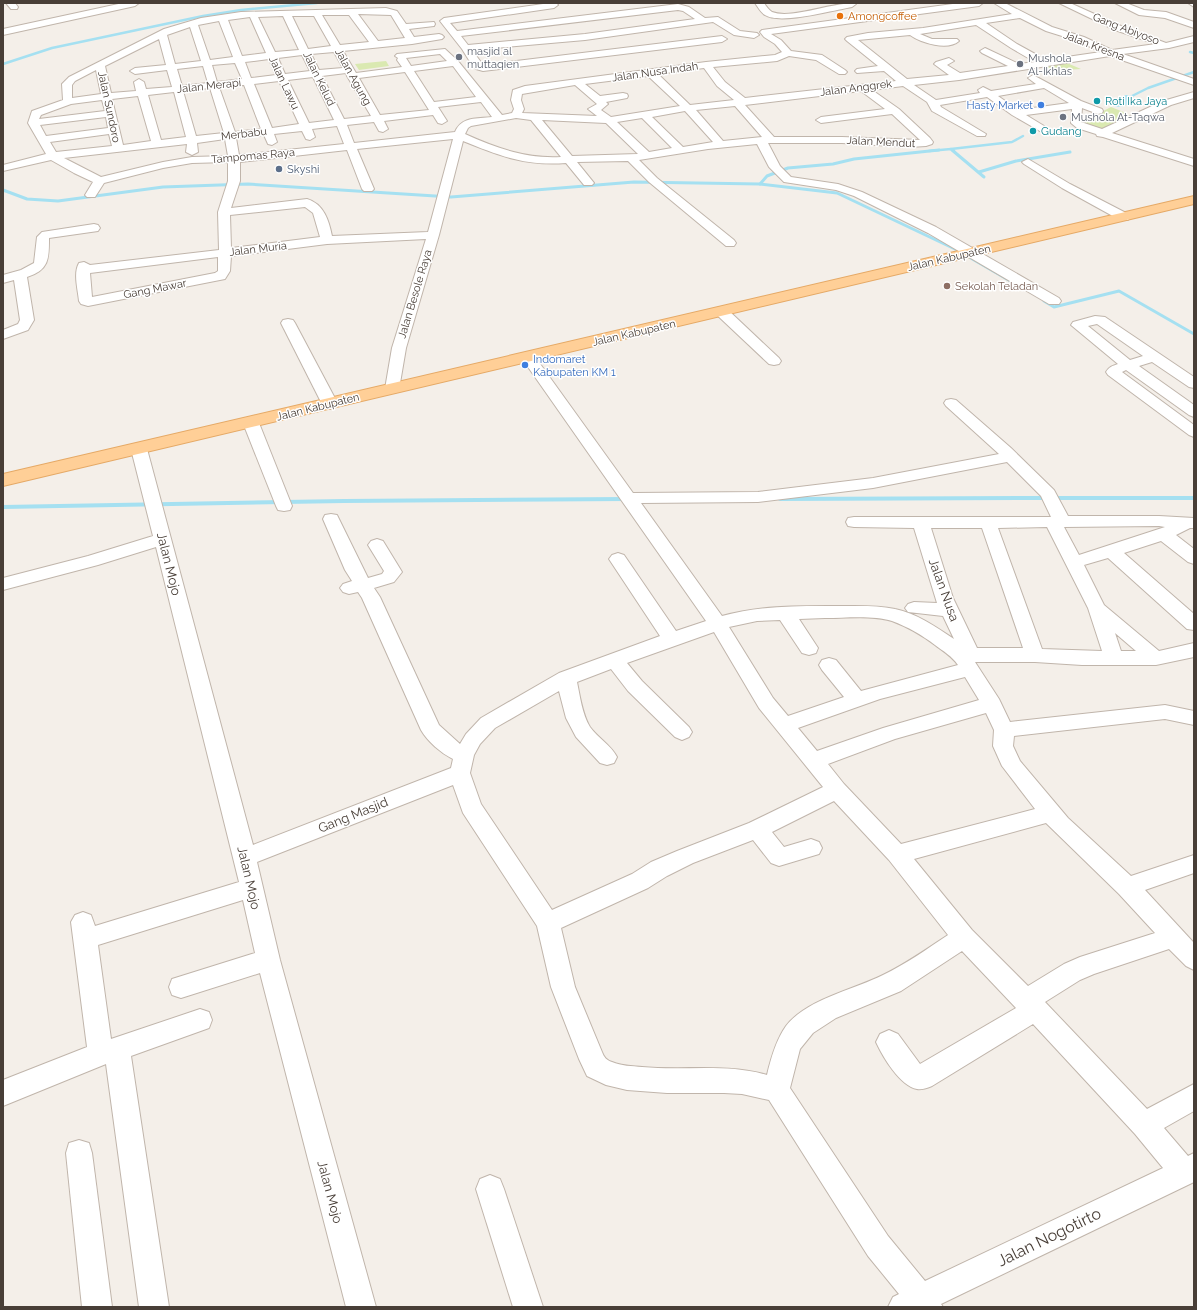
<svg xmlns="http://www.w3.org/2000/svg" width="1197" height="1310" font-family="Raleway,sans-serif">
<rect width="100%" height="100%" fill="#f4efe9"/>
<g fill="#dae9b1">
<polygon points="386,61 389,66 359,70 355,64"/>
<polygon points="1067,63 1081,69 1050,71 1042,66"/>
<polygon points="1111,107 1126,113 1131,117 1109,134 1080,123"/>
</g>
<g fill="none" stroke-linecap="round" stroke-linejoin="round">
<g stroke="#a5e0f1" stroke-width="2.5">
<polyline points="1190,52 1194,53"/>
<polyline points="3,64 52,48 203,16 241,10 317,3"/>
<polyline points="1126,99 1148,88 1194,72"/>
<polyline points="951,149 1012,142 1023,136"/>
<polyline points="929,151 951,149 954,151"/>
</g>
<g stroke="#a5e0f1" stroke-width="3">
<polyline points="952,150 984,177"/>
<polyline points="979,172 1016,161 1070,152"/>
<polyline points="760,184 767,176 788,168 833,164 854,159 939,150"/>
<polyline points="3,190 27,199 58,201 163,187 248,184 451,197 634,182 760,184 837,193 957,250 1012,282"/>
<polyline points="1044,301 1054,307 1119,291 1194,334"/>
</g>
<g stroke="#a5e0f1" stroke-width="4">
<polyline points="1054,498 1194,498"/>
<polyline points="780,499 1046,498"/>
<polyline points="3,507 344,501 626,499"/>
</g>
<path fill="#a5e0f1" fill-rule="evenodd" d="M1126,95l5,1 2,3c-4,7 -13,9 -20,7l-3,-3 3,-3z"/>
<defs>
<g id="minor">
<polygon points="6,3 15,3 18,7 17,9 11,9"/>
<polygon points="123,3 139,3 135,6 3,35 3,29"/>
<path d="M550,3h6l2,2 -4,3 -104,15 7,8 221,-27 11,3 16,11 13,-1 22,14 17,2 2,2 -5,3 -20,-3 -21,-13 -128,18 -113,10 11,15 239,-29 5,3 -5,3 -239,29 -7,-2 -4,-4 -10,-16 -22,-28 4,-3zM678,10l5,1 12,8 -110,15 -117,11 -7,-9z"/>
<path d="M755,3h9c2,3 5,7 8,9 20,8 66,-12 84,-8l-4,3c-18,3 -72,18 -87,8 -4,-2 -7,-8 -10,-12z"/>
<path d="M960,3h23l-4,3 -208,28 10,6 10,11 31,4 23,15 2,2 -2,2h-6l-23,-14 -27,-4 -12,5 -64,6 12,15 20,16 151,-17 -12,-10 -27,2 -2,-2 2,-2 21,-3 -31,-25 -2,-2 2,-2 21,-4 55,-5 89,-14 -18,-11h11l47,24 32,10 28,13 44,-6 -41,-14 -56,-27h11l51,23 45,17 28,-7v6l-25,6 -46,6 71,25v6l-84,-29 -151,24 -45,5 22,15 44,-7 -2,-3 5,-3 8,4 45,-7 -8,-6 5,-3 48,26 21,8 1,2 -1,2 -4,1 -16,-6 -1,14 21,7 61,-28 31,-9v6l-23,7 -59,28 82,26v7l-91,-29 -6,-1 -1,-2 -19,-6 -6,-5 1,-14 -46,6 23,14 1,2 -1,2 -4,1 -33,-19 -25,-18 -47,8 1,2 45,27 -1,2h-8l-45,-25 -5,-9 -24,-16 -31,4 27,19 31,29 3,4 -1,2 -6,2 -16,1 -68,-4h-74l12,23 11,11 47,7 24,8 74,35 123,71 2,3 -2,3h-10l-121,-71 -74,-37 -18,-6 -52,-8 -15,-15 -12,-23 -49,5 -69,11 18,18 77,62 2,3 -2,3h-8l-77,-64 -21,-21 -51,1 17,21 -2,2h-8l-18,-22c-41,3 -66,-7 -103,-22l-24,94 -33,113 -7,41 -2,3 -5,1 -5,-1 -2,-3 7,-41 34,-109 -99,5 -96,12 -1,15 -5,8 -137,27 -7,-2 -2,-3c-1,-11 -6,-28 0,-38l5,-1 6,3 129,-15 -1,-38 10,-31v-19l-36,1 -29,5 -59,15 -9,14h-8l-2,-2 8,-13 -19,-9 -23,-13 -48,11v-6l43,-11 -18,-31 4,-12 31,-11 -1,-16 7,-7 95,-48 37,-11 40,-6 145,-4 11,3 9,13 28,-2 1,2 -1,2 -25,3 5,8 25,-3 3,1 2,2 -2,2 -30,5 -69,7 13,22 46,-6 -5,-7 1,-2 -3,-2 2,-2 48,-5 13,12 44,54 10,-2 2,-4 -3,-9 2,-10 12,-4 181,-24 69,-7 7,-3 -7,-8 -11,-7 -4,-5 2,-2zM358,14l33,1 14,23 -27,3zM322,15h27l20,27 -29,3zM283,16l16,34 -24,2 -17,-35zM292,16h22l17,30 -23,3zM250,17l16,36 -24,3 -14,-36zM1020,18l26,13 32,10 23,11 -55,8 -29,-16 -31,-21zM219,21l14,36 -23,3 -12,-35zM976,25l35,23 24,14 -16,2 -34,-16 -5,3 2,2 26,13 -48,7 -13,-8 7,-4 -5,-3 -13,4 -2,2 15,11 -42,4 -49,-39 52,-5c11,8 38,16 49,6l-2,-2h-25l-12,-5zM190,27l11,34 -26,3 -8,-29zM159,39l7,26 -31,3 -5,3 5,3 32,-4 5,17 -26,2 -2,-7 -5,-3 -5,3 2,9 -25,2 -6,-27zM334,52l9,16 -24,2 -8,-16zM440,54l7,7 -36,5 -5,-8zM302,55l8,16 -25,3 -7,-16zM269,59l7,16 -25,3 -6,-16zM235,63l7,16 -25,3 -5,-17zM203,66l5,17 -26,3 -5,-17zM453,66l23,31 -42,5 -20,-31zM704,68l13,18 17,14 -44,5 -32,-31zM96,70l5,24 -29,4v-13l3,-4zM405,72l24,38 -49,5 -21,-37zM346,73l1,3 24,40 -27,3 -22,-43zM648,76l32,30 -69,11 -10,-7 7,-6 -2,-2 21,-4 1,-2 -1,-2 -4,-1 -23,3 -15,-12zM313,77l21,43 -25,3 -21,-43zM279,81l20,43 -27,4 -18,-44zM244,85l17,44 -26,3 -16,-45zM575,85l22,19 -9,5 9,7 -75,-3 2,-4 -3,-9 1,-6zM210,88l14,45 -28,3 -13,-45zM1044,88l25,15 -51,7 -20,-14zM861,91l24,18 -64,8 -5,3 5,3 71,-9 28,26 -78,-3h-68l-29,-32zM174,92l12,45 -25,3 -13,-45zM138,96l13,45 -28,4 -11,-46zM102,100l3,11 -66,8 2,-4 30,-11zM481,102l11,15c-15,2 -30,-1 -37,15l-101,11 -7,-18 27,-3 5,9 4,1 5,-3 -4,-8 49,-6 5,8 4,1 5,-3 -9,-14zM735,106l27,31 -39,4 -27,-31zM685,111l28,31 -30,5 -31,-30zM106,117l2,11 -62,8 -6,-11zM516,118l15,2 30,37c-35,2 -65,-9 -96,-23l3,-6 3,-2zM642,118l30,30 -23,4 -32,-30zM542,120l64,3 32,31 -66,2zM337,126l7,18 -105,11 -3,-17 28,-3 4,9 4,1 5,-3 -3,-8 28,-3 4,8 4,1 5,-3 -3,-8zM109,134l3,12 -56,6 -6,-10zM225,139l3,17 -36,1 -29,5 -62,15 -37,-19 123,-14 -1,8 6,3 6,-3 -1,-9zM453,139l-25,93 -96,4c-3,-15 -8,-32 -25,-37l-76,9 9,-27v-19l107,-12 15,39 2,2h8l2,-2 -17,-40zM305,207l8,6 7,24 -89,11 -1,-33zM218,257v14l-3,2 -123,24 -2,-24z"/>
<polygon points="1115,3 1126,3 1144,10 1166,12 1194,22 1194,28 1165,18 1139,15"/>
<polygon points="1188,3 1194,3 1194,7"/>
<polygon points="1028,159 1070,184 1128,214 1130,217 1128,220 1120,220 1062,188 1024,164 1022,162"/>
<path d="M94,224l4,1 2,3 -2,3 -49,7c0,21 0,32 -22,39l7,43 -6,10 -25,9v-9l15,-6 2,-4 -6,-40 -11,3v-8l18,-5 13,-7 3,-26 5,-5z"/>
<polygon points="723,309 728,310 779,358 781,361 779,364 774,365 769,364 718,316 716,313 718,310"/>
<path d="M1095,316l10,1 89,60v11l-5,-1 -37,-25 -13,4 55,39v12l-5,-2 -63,-45 -4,2 72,53v12l-5,-2 -81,-60 -2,-3c3,-5 6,-6 12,-8l-47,-39 2,-3zM1097,324l46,32 -13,4 -42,-34z"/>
<polygon points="288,319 293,320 295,323 338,404 335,407 330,409 325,407 322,404 281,323 283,320"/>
<path d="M528,353l5,1 100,139 125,-1 115,-14 126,-24 -53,-48 -2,-3 2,-3 5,-1 5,1 55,48 43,42 14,26h91l35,2v10h-4l-14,7 18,14v15l-6,-2 -27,-21 -37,12 70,61v16l-7,-1 -79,-71 -24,7 20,40 55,46 35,-8v14l-38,8h-74l-47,-3h-60l24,37 11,23 155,-17 29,6v14l-29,-6 -151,17 -1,10 7,15 48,57 63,58 63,-21v18l-49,17 49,53v27l-8,-4 -17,-17 -75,25 -14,6 -35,22 102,107 47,-25v27l-30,17 24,28 6,-3v29l-253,122 2,3h-55l5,-10 6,-3 -31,-38 -99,-156 -27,-6 -18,-1h-57l-40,-3 -21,-5 -19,-9 -8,-17 -28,-72 -14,-61 -74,-113 -10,-28 -196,77 23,98 96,347h-30l-86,-334 -79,25 -9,-3 -3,-8 3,-8 83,-26 -12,-53 -145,45 13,94 89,-30 9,3 3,8 -3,8 -78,28 38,251h-30l-33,-243 -103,42v-26l84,-33 -16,-125 4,-7 8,-3 8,3 4,11 144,-44 -83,-335 -58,18 -95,25v-12l85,-22 65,-20 -22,-87 2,-3 6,-2 6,2 2,3 106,396 198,-77 2,-9c-12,-6 -25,-17 -32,-29l-59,-132 -4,-6 -9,2 -6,-2 -3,-4 3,-4 9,-3 -7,-11 -22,-51 2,-4 6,-1 6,1 31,63 14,-4 2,-3 -16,-26 3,-4 6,-2 6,2 19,31 -8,10 -20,6 6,9 59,128 21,19 6,-10 15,-16 78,-45 101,-37 -51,-77 3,-4 6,-2 6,2 52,76 30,-10 -185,-264 2,-3zM1007,462l34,34 10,21h-197l-6,1 -2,4 2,4 6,1 60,1 23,75 -23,-1 -6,2 -3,4 3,4 35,4 11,23c-18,-12 -38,-26 -59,-30 -18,-4 -37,-3 -55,-3 -39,0 -80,-1 -118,10l-81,-113 117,-1 115,-14zM1159,526l6,1 -86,28 -15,-28zM1047,527l41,81 14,43 -60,-2 -44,-121zM931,528h51l41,120h-46l-24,-50zM825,618c20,0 49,-3 67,3 16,6 30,14 43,24 8,6 17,11 23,20l-97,26 -25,-31 -7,-2 -7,2 -3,5 3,5 22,27 -56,19 -15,-18 -44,-71 28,-6 23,-1 22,33 7,2 7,-2 2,-5 -19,-29zM714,632l45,76 64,79 -74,36 -72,28 -26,11 -19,12 -80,36 -71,-106 -11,-31 4,-18 6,-11 15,-16 64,-37 7,27 10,19 24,26 7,2 7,-2 3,-6c-6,-12 -19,-19 -27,-30 -8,-13 -10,-31 -13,-45l34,-13 17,22 47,46 7,3 7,-3 3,-5 -3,-5 -47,-46 -15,-18zM1115,633l21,18h-15zM965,677l14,23 -96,28 -66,23 -19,-23 82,-29zM986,713l8,17 -1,16 9,20 33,43 -134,35 -57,-60 -16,-20 67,-25zM834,801l55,59 59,75c-21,14 -42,29 -65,40 -30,15 -76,24 -97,51 -10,14 -15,32 -19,49 -40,-12 -83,-4 -125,-8 -10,-1 -21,-1 -30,-5 -6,-2 -8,-5 -10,-10l-27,-65 -14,-59 87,-40 19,-12 26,-13 60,-23 18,23 8,3 40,-12 3,-6 -3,-6 -8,-3 -27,8 -12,-15zM1046,823l73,71 36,39 -75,24 -16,7 -36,22 -56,-56 -58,-71zM962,951l54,57 -96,56 -22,-30 -9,-4 -9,4 -4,8c7,15 24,44 41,47 5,1 10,-1 15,-3l101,-62 102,110 28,34 -238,113 -37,-45 -98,-148 10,-39 13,-16 23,-15 65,-27z"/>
<polygon points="251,418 256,420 259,423 292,506 290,510 284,511 278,510 276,506 243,423 246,420"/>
<polygon points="79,1140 89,1143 92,1153 112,1307 82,1307 66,1153 69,1143"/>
<polygon points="490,1175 500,1179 504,1189 543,1307 513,1307 476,1189 480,1179"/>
</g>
<polygon id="major" points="1194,196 1194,204 3,486 3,474"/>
</defs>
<use href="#minor" stroke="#c0b5ab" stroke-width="2"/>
<use href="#major" stroke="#e5a966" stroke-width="2"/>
<use href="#minor" fill="#fff" fill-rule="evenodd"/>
<use href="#major" fill="#ffcf97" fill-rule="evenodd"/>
</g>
<circle fill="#e8710a" stroke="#fff" stroke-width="1.5" cx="840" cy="16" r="4"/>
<g fill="#6b7280" stroke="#fff" stroke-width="1.5">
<circle cx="459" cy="57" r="4"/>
<circle cx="1020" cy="64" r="4"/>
<circle cx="1063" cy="117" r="4"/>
</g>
<g fill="#0f9aa8" stroke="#fff" stroke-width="1.5">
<circle cx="1097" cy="101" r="4"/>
<circle cx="1033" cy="131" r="4"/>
</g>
<g fill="#3f7fe0" stroke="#fff" stroke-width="1.5">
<circle cx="1041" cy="105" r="4"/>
<circle cx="525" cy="365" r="4"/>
</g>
<circle fill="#5c6f8a" stroke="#fff" stroke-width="1.5" cx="279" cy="169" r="4"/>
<circle fill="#8d6e63" stroke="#fff" stroke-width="1.5" cx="947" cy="286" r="4"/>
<g text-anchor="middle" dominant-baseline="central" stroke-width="3" stroke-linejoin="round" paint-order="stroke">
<g font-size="11" fill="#c56008" stroke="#fff" text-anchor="start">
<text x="848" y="16">Amongcoffee</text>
</g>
<g font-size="11" fill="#483e37" stroke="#fff">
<text transform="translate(1126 29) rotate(21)">Gang Abiyoso</text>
<text transform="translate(1094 46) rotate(21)">Jalan Kresna</text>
<text transform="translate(655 72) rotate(-8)">Jalan Nusa Indah</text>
<text transform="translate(353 77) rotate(61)">Jalan Agung</text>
<text transform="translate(319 79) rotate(64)">Jalan Kelud</text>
<text transform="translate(284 83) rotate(65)">Jalan Lawu</text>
<text transform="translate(209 86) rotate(-6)">Jalan Merapi</text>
<text transform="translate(856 88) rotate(-7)">Jalan Anggrek</text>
<text transform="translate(109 107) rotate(78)">Jalan Sundoro</text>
<text transform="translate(244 134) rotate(-7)">Merbabu</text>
<text transform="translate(881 142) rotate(3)">Jalan Mendut</text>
<text transform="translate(253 156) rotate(-5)">Tampomas Raya</text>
<text transform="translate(258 249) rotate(-7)">Jalan Muria</text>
<text transform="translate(949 258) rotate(-13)">Jalan Kabupaten</text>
<text transform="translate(155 289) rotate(-11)">Gang Mawar</text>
<text transform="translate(415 294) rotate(-73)">Jalan Besole Raya</text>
<text transform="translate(634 333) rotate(-13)">Jalan Kabupaten</text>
<text transform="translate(318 407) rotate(-14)">Jalan Kabupaten</text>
</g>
<g font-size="11" fill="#5b616d" stroke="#fff" text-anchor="start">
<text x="467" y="51">masjid al<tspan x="467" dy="13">muttaqien</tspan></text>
<text x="1028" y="58">Mushola<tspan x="1028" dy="13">Al-Ikhlas</tspan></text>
<text x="1071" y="117">Mushola At-Taqwa</text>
</g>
<g font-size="11" fill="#0d838f" stroke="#fff" text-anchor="start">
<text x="1105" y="101">Roti Ika Jaya</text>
<text x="1041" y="131">Gudang</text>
</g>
<g font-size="11" fill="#366cbe" stroke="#fff" text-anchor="end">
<text x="1033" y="105">Hasty Market</text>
<text x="533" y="359" text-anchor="start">Indomaret<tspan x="533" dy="13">Kabupaten KM 1</tspan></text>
</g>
<g font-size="11" fill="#4e5e75" stroke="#fff" text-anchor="start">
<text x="287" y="169">Skyshi</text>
</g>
<g font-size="11" fill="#785e54" stroke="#fff" text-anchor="start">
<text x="955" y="286">Sekolah Teladan</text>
</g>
<g font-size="13" fill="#483e37" stroke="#fff">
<text transform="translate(169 564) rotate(76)">Jalan Mojo</text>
<text transform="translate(944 590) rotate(70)">Jalan Nusa</text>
<text transform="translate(353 815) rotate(-22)">Gang Masjid</text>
<text transform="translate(249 878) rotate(77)">Jalan Mojo</text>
<text transform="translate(330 1192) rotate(75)">Jalan Mojo</text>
</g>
<g font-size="16" fill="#483e37" stroke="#fff">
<text transform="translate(1049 1237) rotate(-26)">Jalan Nogotirto</text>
</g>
</g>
<rect width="1197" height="1310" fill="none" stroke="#483e37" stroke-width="8"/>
</svg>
